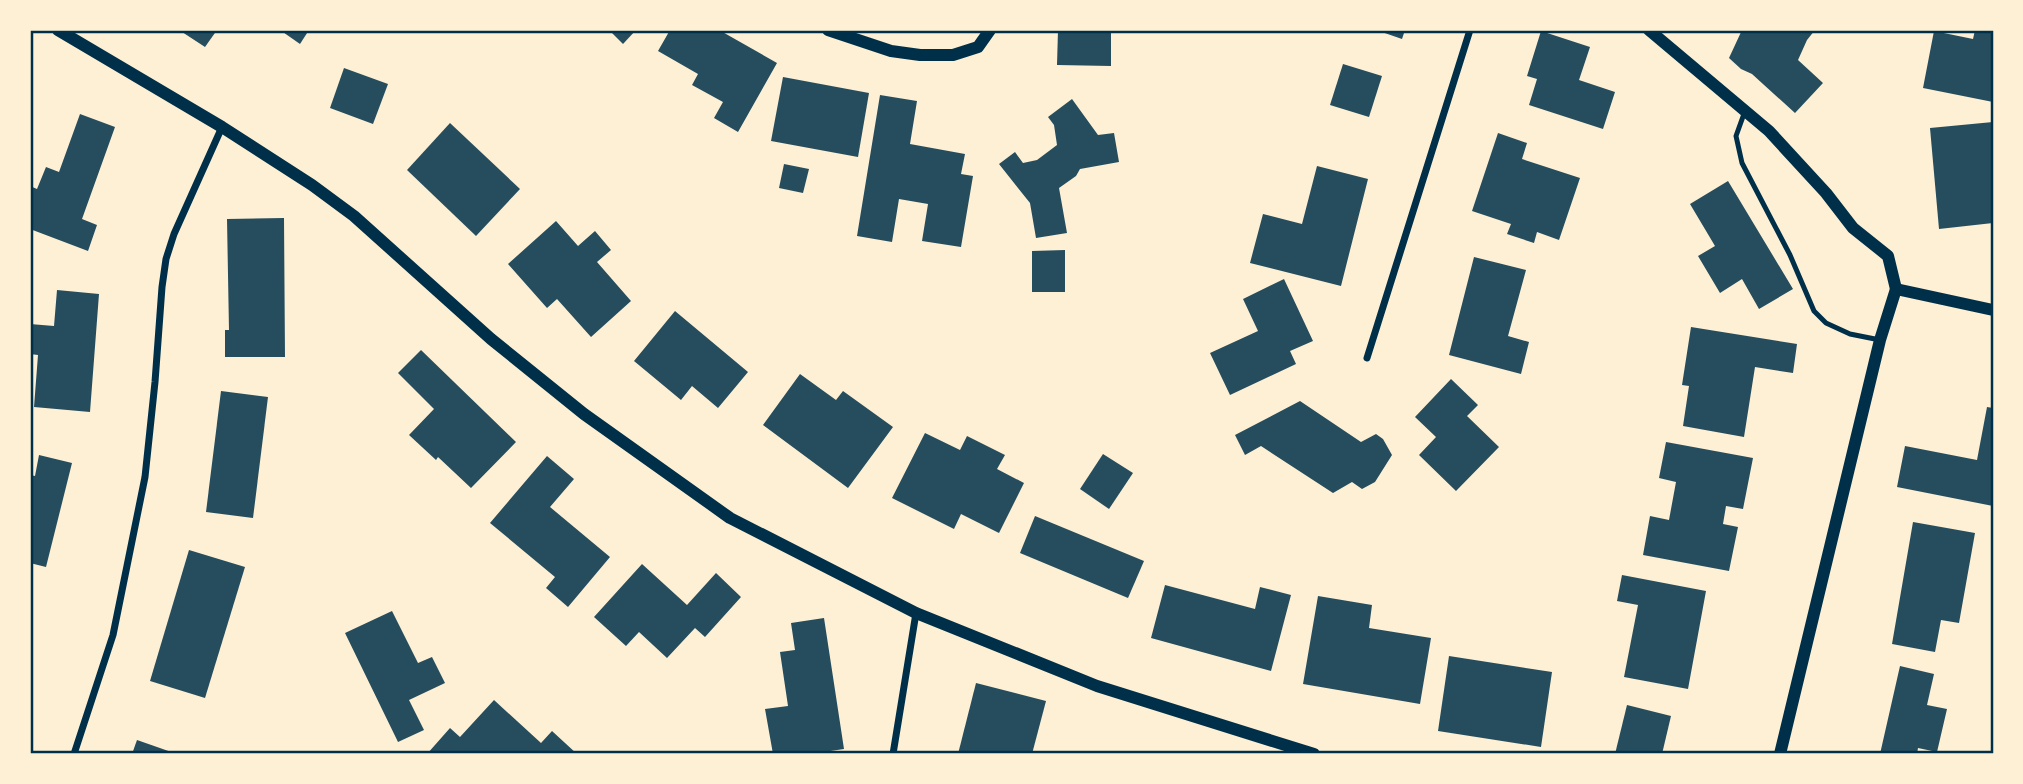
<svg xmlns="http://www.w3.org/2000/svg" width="2023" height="784" font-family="'Open Sans',sans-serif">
<rect width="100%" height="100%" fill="#fdf0d5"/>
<g fill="#264d5e">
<polygon points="179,30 217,30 205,47"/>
<polygon points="280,30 309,30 300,44"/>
<polygon points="609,30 636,30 623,44"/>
<polygon points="670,30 719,30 777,63 738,132 714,118 723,102 692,85 698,74 658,51"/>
<polygon points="1058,30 1111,30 1111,66 1057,65"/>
<polygon points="1376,30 1405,30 1402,39"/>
<polygon points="1742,30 1815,30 1807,40 1798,60 1823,83 1795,113 1752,74 1741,69 1729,58"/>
<polygon points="1975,30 1993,30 1993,102 1923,88 1934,31 1973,39"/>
<polygon points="1541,31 1590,47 1579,80 1615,92 1603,129 1529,105 1537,79 1527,76"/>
<polygon points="1343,64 1382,76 1369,117 1330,105"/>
<polygon points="344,68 388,84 373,124 330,108"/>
<polygon points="783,77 869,93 858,157 771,141"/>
<polygon points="880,95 917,101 910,144 965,154 961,174 973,176 961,247 922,241 928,204 899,199 892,242 857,236"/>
<polygon points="1072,99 1098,135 1114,133 1119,162 1080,169 1076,176 1059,188 1067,233 1036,238 1030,203 999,164 1015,152 1023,163 1037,160 1057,145 1054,125 1048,117"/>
<polygon points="80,114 115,127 82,219 97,225 88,251 30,229 32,208 30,207 30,186 37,189 46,167 59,172"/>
<polygon points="1993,122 1993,223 1939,229 1930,128"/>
<polygon points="450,123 520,189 476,236 407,170"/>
<polygon points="1498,133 1527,143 1522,159 1580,178 1559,240 1537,232 1534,243 1507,234 1511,224 1472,211"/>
<polygon points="784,164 809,169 803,193 779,188"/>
<polygon points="1317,166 1368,179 1341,286 1250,263 1263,214 1302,224"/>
<polygon points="1728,181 1793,289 1759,309 1742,279 1720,293 1698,256 1715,246 1690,204"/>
<polygon points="284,218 285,357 225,357 225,330 229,330 227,219"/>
<polygon points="556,221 578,246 595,231 611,250 597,262 631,301 591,337 557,299 547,308 508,264"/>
<polygon points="1065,250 1065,292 1032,292 1032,251"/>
<polygon points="1474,257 1526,270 1508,336 1529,342 1521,374 1449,355"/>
<polygon points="1284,279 1313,341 1290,351 1296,364 1230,395 1210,353 1258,331 1243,299"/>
<polygon points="57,290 99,294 90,412 34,407 38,355 30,354 30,324 54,326"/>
<polygon points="675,311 748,372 718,408 692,386 681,400 634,361"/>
<polygon points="1691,327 1797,344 1793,373 1755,367 1744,437 1683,426 1689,386 1682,385"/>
<polygon points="421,350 516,442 471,488 438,457 436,460 409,435 434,409 398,373"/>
<polygon points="800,374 836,400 843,391 893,427 848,488 763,425"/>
<polygon points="1451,379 1478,405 1467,416 1499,447 1456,491 1419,455 1436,437 1415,417"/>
<polygon points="221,391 268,397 253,518 206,512"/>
<polygon points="1300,401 1361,442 1376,434 1383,439 1392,455 1375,482 1362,489 1352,482 1333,493 1261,446 1245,455 1235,435"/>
<polygon points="1987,407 1993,408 1993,506 1897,487 1905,446 1977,460"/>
<polygon points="925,433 960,450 967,436 1005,455 997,469 1024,483 999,533 961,514 954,529 892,498"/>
<polygon points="1666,442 1753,458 1743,509 1726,506 1723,524 1738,527 1729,571 1643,555 1650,516 1669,520 1676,482 1659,478"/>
<polygon points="1103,454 1133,473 1109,509 1080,489"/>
<polygon points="39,455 72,463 46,567 30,563 30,475 35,476"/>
<polygon points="547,456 574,479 550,507 610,557 568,607 546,588 555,577 490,523"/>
<polygon points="1035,516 1144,561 1128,598 1020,553"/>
<polygon points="1913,522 1975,533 1959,623 1941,620 1935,652 1892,644"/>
<polygon points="189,550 245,567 205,698 150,681"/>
<polygon points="642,564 687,605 716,573 741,597 705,637 695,628 667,658 639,632 626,646 594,617"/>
<polygon points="1622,575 1706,591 1688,689 1624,677 1638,605 1617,601"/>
<polygon points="1165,585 1255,609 1260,587 1291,595 1271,671 1151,638"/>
<polygon points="1318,596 1372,605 1369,628 1431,638 1420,704 1303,684"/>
<polygon points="392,611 418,663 432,657 445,683 409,700 424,730 398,742 345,633"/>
<polygon points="824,618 844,749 810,754 773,754 765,709 788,706 780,652 795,650 791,623"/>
<polygon points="1449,656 1552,672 1541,747 1438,731"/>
<polygon points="1900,666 1934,674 1927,705 1947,709 1937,752 1918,748 1917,754 1880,754"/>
<polygon points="976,683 1046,701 1032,754 958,754"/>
<polygon points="494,700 541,743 552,731 577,754 427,754 450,728 460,737"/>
<polygon points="1627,705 1671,716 1662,754 1615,754"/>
<polygon points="137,740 177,754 132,754"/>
</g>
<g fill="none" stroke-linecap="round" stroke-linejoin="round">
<polyline stroke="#003049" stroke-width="5" points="1745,111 1736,136 1742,163 1790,255 1814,311 1826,323 1850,334 1880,340"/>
<g stroke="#003049" stroke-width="7">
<polyline points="1367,358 1470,30"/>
<polyline points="74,754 113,635 145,477 155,382 162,287 166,259 174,234 222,127"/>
<polyline points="893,754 916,613"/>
</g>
<g stroke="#003049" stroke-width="12">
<polyline points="58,30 222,127 312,185 354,216 491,339 584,414 730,518 916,613 1097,686 1314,754"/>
<polyline points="828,30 891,51 920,55 953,55 978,47 990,30"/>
<polyline points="1649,30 1769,131 1826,193 1853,228 1888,256 1896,289"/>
<polyline points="1896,289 1993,310"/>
<polyline points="1780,754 1880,340 1896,289"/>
</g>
</g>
<rect width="2023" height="784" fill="none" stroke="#fdf0d5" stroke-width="63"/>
<rect x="32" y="32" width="1960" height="720" fill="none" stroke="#003049" stroke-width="2.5"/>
</svg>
